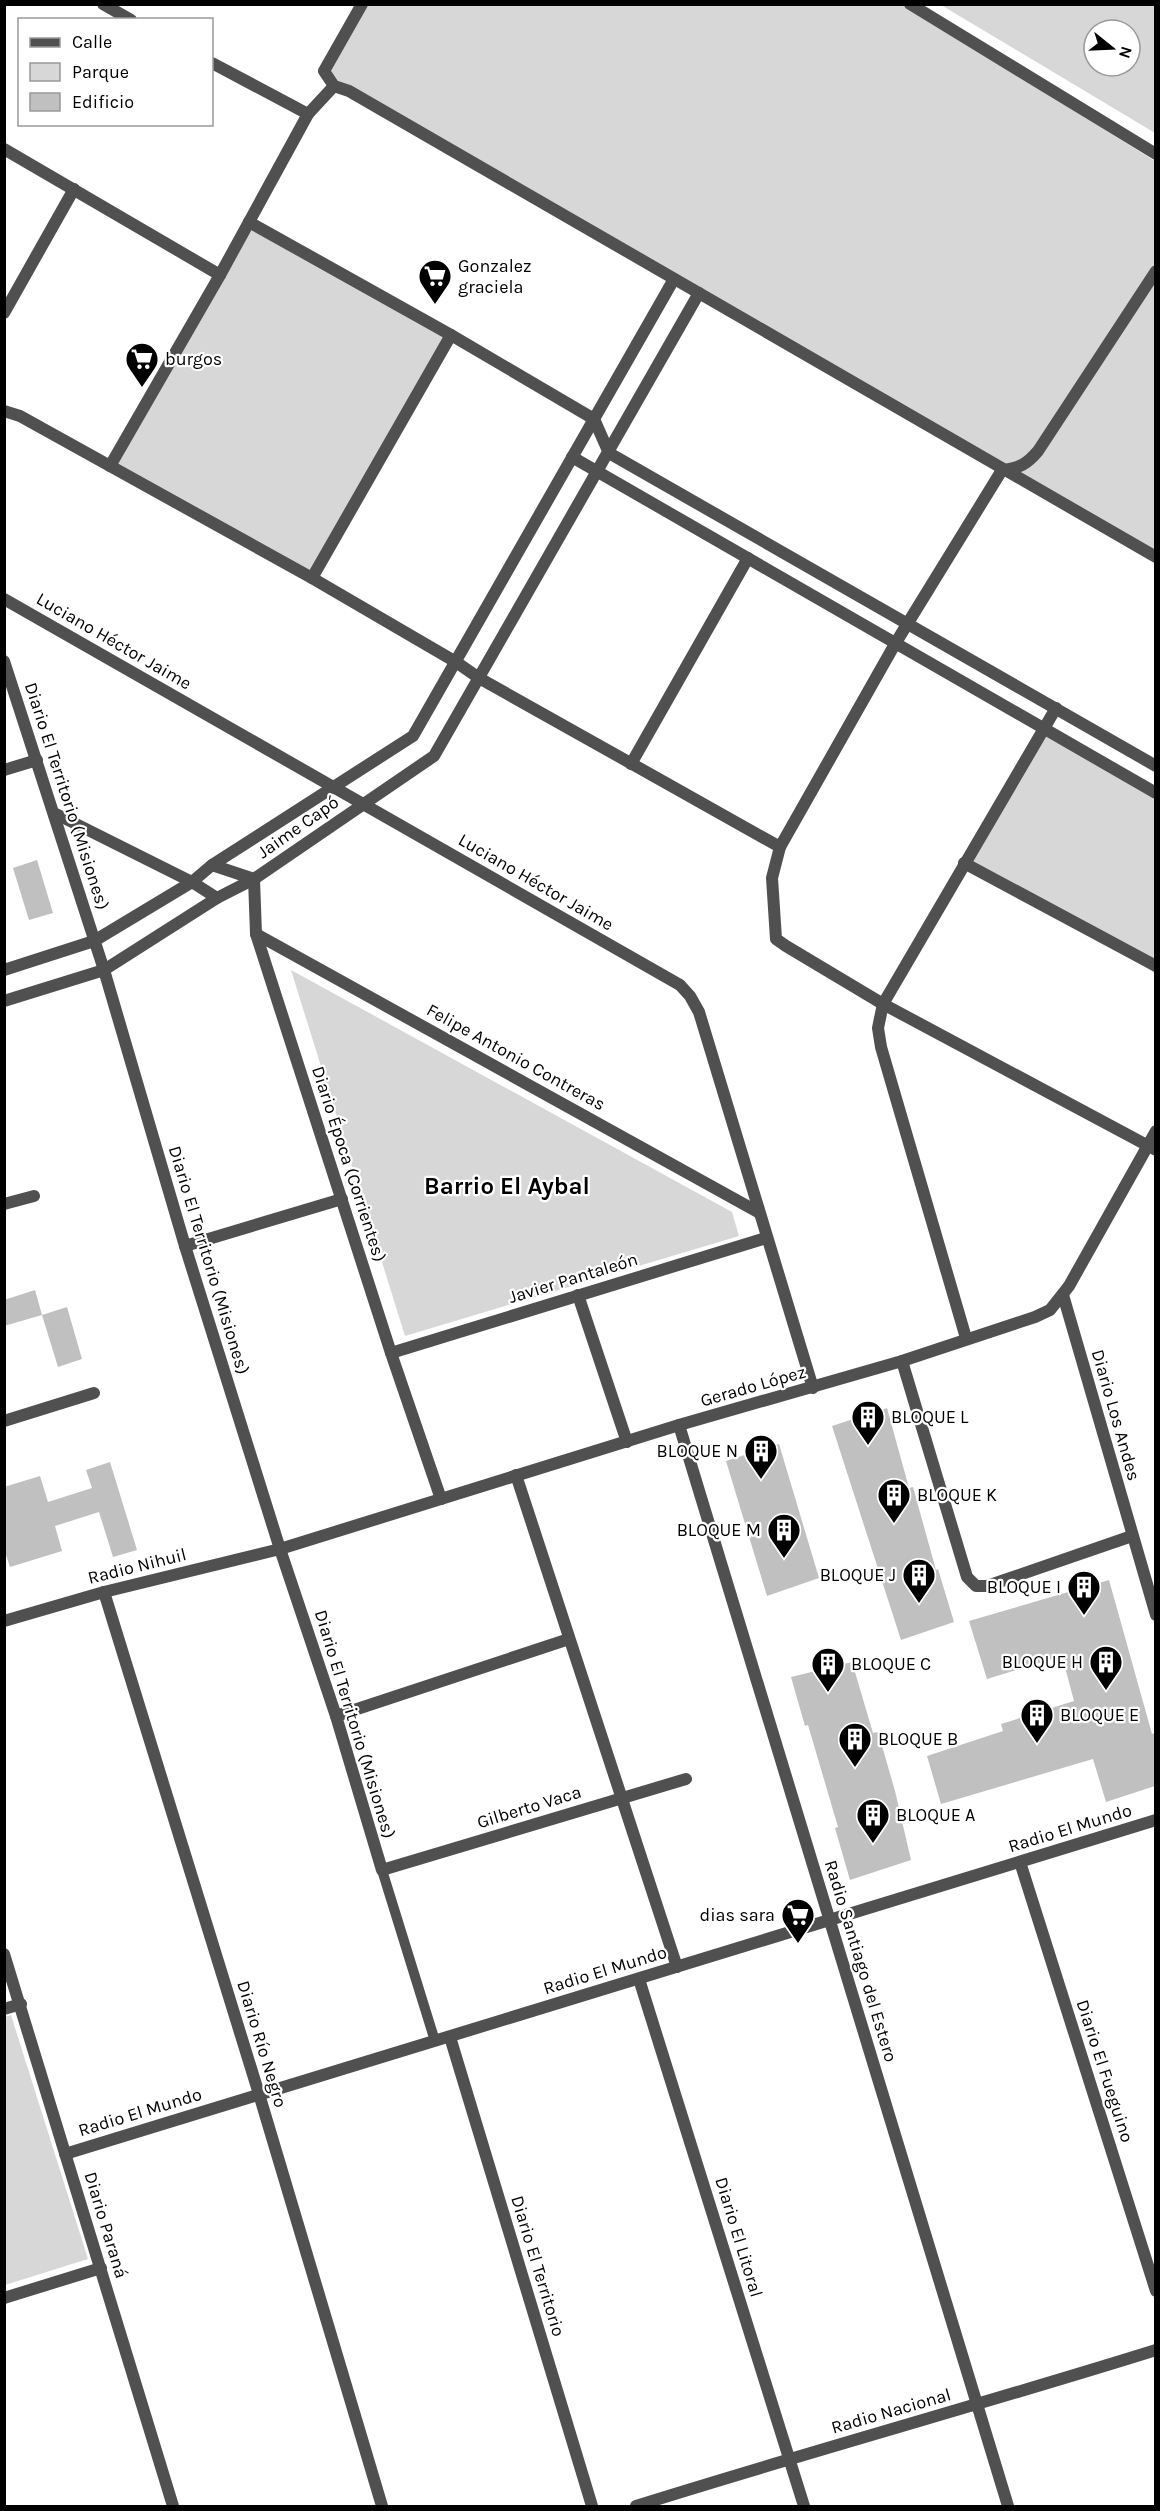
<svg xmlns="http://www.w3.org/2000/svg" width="1160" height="2511" font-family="Karla,sans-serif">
<rect width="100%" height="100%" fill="#fff"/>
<g fill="#d7d7d7" fill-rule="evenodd">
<polygon points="362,5 903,5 1155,161 1155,554 350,91 325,71"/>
<path d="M941,5h214v128zM1094,30h36v36h-36z"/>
<polygon points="249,222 451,335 312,578 113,466"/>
<polygon points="1044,730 1155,794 1155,973 964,862"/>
<polygon points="291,970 732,1212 739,1236 405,1336"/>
<polygon points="11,2015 88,2259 5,2285 4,2017"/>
</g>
<g fill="#c0c0c0">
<polygon points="37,860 53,913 29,920 13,868"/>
<polygon points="35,1290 42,1315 4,1326 4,1300"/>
<polygon points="67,1307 82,1359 58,1367 42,1315"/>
<polygon points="887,1408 909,1488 913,1487 936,1570 938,1569 954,1622 901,1640 832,1426"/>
<polygon points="779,1444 819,1578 767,1596 726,1461"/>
<polygon points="110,1462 137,1550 113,1557 99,1512 55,1526 62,1551 10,1567 4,1549 4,1487 40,1476 48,1502 92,1488 86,1470"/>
<polygon points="1109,1580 1152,1734 1155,1733 1155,1786 1106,1802 1093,1759 941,1804 927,1756 1003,1731 1001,1724 1074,1701 1062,1656 987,1679 969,1621"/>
<polygon points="852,1662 873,1733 878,1732 895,1791 911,1860 850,1880 835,1828 838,1827 808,1725 805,1726 791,1677"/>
</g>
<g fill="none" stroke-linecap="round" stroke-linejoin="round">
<polyline stroke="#505050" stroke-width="10" points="382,1870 435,2041"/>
<g stroke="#505050" stroke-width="12">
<polyline points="103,4 131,20"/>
<polyline points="362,4 324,71 334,86 349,91 1156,557"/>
<polyline points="910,4 1156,154"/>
<polyline points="212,63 308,114"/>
<polyline points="4,149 220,275"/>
<polyline points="249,222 451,335 594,419 609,453 1156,766"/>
<path d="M1156,271l-118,180c-11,13 -18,17 -36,19l-107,174 -115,203 -8,31 4,61 10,7 97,58 273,146"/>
<polyline points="4,313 74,189"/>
<polyline points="4,411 20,416 312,578 456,662 479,678 780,847"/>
<polyline points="572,457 1156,793"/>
<polyline points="110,466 220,275 308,114 334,86"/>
<polyline points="312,578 451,335"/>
<polyline points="4,599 680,985 690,996 699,1012 813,1388"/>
<polyline points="4,661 104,970 185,1246 280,1549 336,1716 382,1870 686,1779"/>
<polyline points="631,764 748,558"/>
<polyline points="4,770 37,760"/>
<polyline points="54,813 192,882 217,898"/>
<polyline points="964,863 1156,966"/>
<polyline points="212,865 254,879 256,934 391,1353 441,1499"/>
<polyline points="256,934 758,1212"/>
<polyline points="4,970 94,941 192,882 212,865 413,736 674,279"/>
<polyline points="4,1001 104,970 217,898 254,879 434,756 699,293"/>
<polyline points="4,1204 34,1196"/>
<polyline points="185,1246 342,1199"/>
<polyline points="578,1295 627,1442"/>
<polyline points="1063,1295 1156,1615"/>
<polyline points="966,1338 881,1047 878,1028 883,1004 1056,708"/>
<polyline points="391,1353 766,1238"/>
<polyline points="902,1361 967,1577 976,1586 987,1586 1132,1536"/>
<polyline points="4,1421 94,1393"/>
<polyline points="679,1425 1008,2506"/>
<polyline points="516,1475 677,1967"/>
<polyline points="104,1592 259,2094 382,2506"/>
<polyline points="4,1621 104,1592 280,1549 679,1425 902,1361 1035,1317 1050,1310 1069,1286 1156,1131"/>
<polyline points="336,1716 569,1639"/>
<polyline points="1020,1862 1156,2291"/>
<polyline points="4,1954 173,2506"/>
<polyline points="639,1979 804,2506"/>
<polyline points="4,2009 21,2004"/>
<polyline points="450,2037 592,2506"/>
<polyline points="65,2154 1156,1820"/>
<polyline points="4,2298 101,2268"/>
</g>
<path stroke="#505050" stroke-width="12" d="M636,2506c172,-54 347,-102 520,-156"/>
</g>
<defs>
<symbol id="supermarket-pin" viewBox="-11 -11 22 30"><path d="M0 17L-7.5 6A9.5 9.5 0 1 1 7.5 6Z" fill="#000" stroke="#fff"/><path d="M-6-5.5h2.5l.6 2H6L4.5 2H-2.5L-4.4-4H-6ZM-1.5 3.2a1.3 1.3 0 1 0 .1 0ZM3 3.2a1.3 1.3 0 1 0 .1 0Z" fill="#fff"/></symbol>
<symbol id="building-pin" viewBox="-11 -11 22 30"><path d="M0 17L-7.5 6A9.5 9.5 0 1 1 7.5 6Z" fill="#000" stroke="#fff"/><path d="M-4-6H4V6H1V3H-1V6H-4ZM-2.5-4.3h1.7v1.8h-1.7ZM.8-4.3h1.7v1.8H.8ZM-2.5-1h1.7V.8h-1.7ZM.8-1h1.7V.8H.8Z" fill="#fff"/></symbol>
</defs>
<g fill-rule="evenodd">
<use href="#supermarket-pin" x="416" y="257" width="38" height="52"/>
<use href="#supermarket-pin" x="123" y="340" width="38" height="52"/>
<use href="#building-pin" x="849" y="1398" width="38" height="52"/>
<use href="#building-pin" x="742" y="1432" width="38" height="52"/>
<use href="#building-pin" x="875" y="1476" width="38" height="52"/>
<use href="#building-pin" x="765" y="1511" width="38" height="52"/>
<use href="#building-pin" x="900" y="1556" width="38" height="52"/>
<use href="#building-pin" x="1065" y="1568" width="38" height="52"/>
<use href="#building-pin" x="1087" y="1643" width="38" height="52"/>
<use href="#building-pin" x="809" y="1645" width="38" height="52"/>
<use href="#building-pin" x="1018" y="1696" width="38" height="52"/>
<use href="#building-pin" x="836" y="1720" width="38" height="52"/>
<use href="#building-pin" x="854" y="1796" width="38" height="52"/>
<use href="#supermarket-pin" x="779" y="1896" width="38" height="52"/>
</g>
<g text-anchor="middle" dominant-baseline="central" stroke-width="4.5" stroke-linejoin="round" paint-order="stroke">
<g font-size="18" fill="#000" stroke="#fff" text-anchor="start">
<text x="458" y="266">Gonzalez<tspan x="458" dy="21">graciela</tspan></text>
<text x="165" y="359">burgos</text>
<text x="891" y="1417">BLOQUE L</text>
<text x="738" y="1451" text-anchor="end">BLOQUE N</text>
<text x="917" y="1495">BLOQUE K</text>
<text x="761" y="1530" text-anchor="end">BLOQUE M</text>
<text x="896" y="1575" text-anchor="end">BLOQUE J</text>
<text x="1061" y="1587" text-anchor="end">BLOQUE I</text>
<text x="1083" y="1662" text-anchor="end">BLOQUE H</text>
<text x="851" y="1664">BLOQUE C</text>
<text x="1060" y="1715">BLOQUE E</text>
<text x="878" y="1739">BLOQUE B</text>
<text x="896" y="1815">BLOQUE A</text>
<text x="775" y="1915" text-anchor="end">dias sara</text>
</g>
<g font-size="18" fill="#000" stroke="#fff">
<text transform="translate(114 641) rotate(30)">Luciano Héctor Jaime</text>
<text transform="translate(67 796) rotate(72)">Diario El Territorio (Misiones)</text>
<text transform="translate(298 827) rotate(-35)">Jaime Capó</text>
<text transform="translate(536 882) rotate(30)">Luciano Héctor Jaime</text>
<text transform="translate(516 1057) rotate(29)">Felipe Antonio Contreras</text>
<text transform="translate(349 1164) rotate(72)">Diario Época (Corrientes)</text>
<text transform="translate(209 1260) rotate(73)">Diario El Territorio (Misiones)</text>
<text transform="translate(573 1278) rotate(-17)">Javier Pantaleón</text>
<text transform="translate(753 1386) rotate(-16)">Gerado López</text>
<text transform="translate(1116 1415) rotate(74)">Diario Los Andes</text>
<text transform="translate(137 1566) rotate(-14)">Radio Nihuil</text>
<text transform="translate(355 1724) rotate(73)">Diario El Territorio (Misiones)</text>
<text transform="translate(529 1807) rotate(-17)">Gilberto Vaca</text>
<text transform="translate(1070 1828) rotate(-17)">Radio El Mundo</text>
<text transform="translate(861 1961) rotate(73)">Radio Santiago del Estero</text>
<text transform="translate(605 1970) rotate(-17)">Radio El Mundo</text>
<text transform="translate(262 2044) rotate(73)">Diario Río Negro</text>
<text transform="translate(1105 2071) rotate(72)">Diario El Fueguino</text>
<text transform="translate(140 2112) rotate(-17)">Radio El Mundo</text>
<text transform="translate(106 2225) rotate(73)">Diario Paraná</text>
<text transform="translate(739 2237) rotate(73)">Diario El Litoral</text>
<text transform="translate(538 2266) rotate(73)">Diario El Territorio</text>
<text transform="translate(891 2411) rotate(-16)">Radio Nacional</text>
</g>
<g font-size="24" font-weight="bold" fill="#000" stroke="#fff">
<text x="507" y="1186">Barrio El Aybal</text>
</g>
</g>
<rect width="1160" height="2511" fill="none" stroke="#000000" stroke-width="12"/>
<rect x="18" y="18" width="195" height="108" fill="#ffffff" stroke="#999999" stroke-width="1.5"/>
<rect x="30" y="38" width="30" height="9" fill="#505050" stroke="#999999" stroke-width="1.5"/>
<text x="72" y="48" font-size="18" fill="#000000">Calle</text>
<rect x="30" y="63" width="30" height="18" fill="#d7d7d7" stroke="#999999" stroke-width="1.5"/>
<text x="72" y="78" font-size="18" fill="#000000">Parque</text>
<rect x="30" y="93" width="30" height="18" fill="#c0c0c0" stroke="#999999" stroke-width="1.5"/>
<text x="72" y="108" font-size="18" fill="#000000">Edificio</text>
<g transform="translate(1112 48) rotate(108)"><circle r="28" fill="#ffffff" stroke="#999999" stroke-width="1.5"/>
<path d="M0-4.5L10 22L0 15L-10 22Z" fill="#000000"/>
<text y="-9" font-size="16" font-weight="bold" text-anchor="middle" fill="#000000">N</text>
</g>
</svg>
